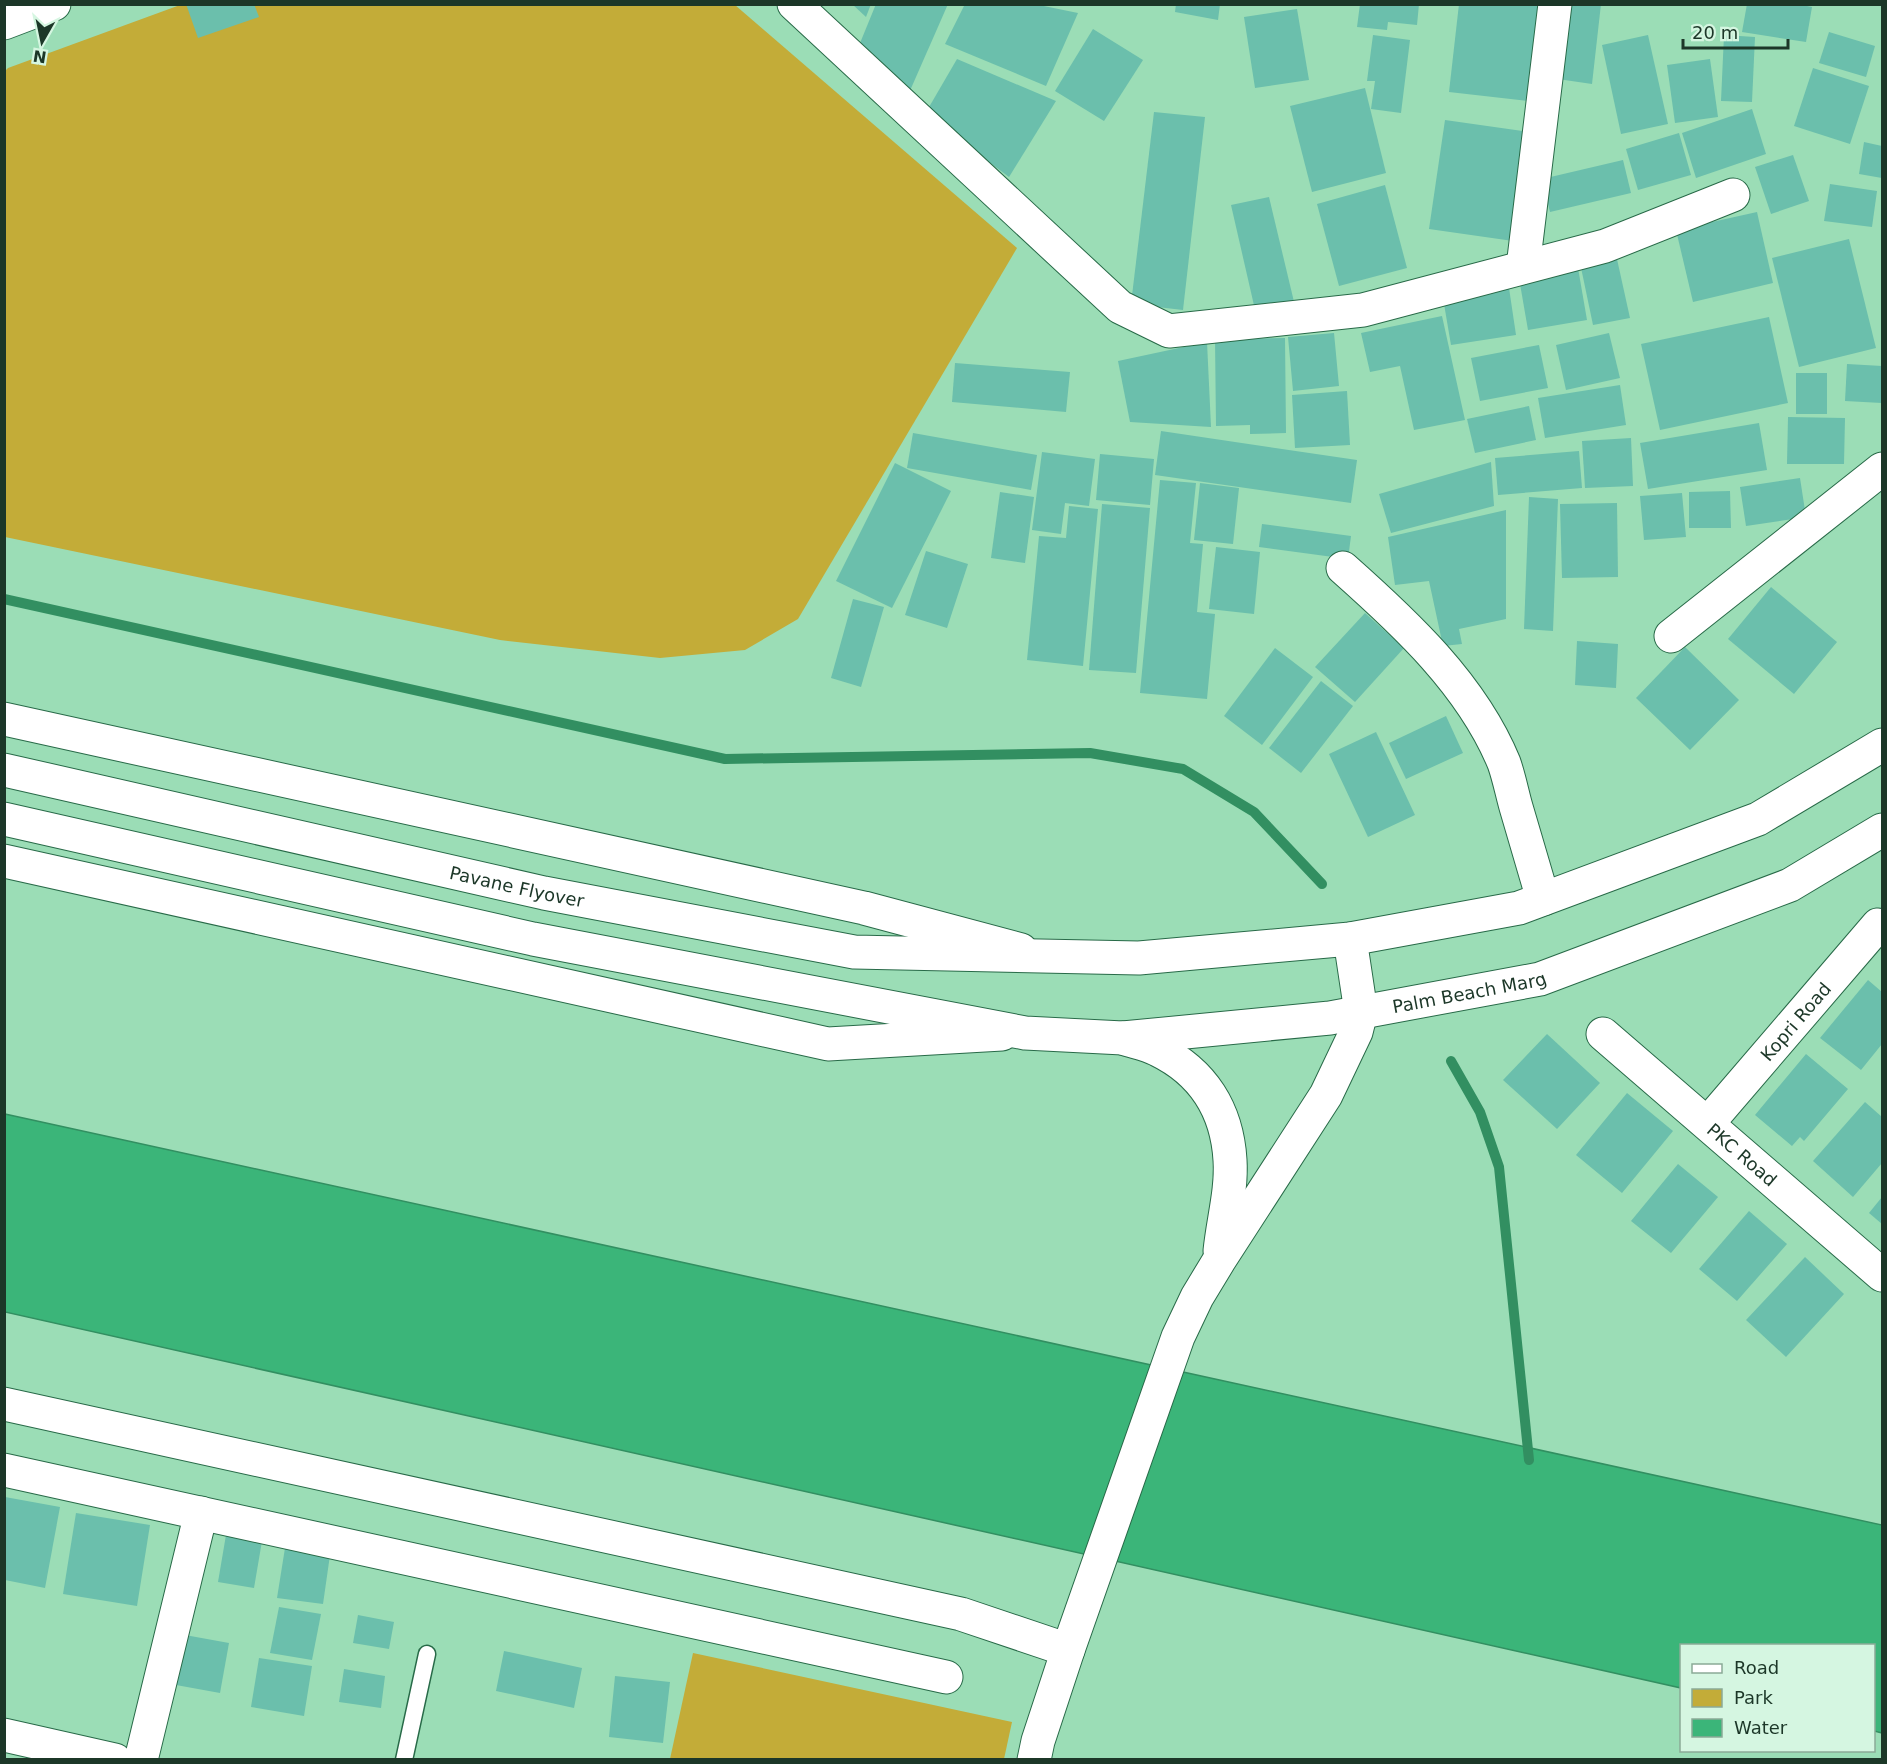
<svg xmlns="http://www.w3.org/2000/svg" width="1887" height="1764" font-family="'DejaVu Sans',sans-serif">
<rect width="100%" height="100%" fill="#9bddb6"/>
<g fill="#c3ac38">
<polygon points="180,5 735,5 1017,248 798,619 745,650 660,658 500,640 5,537 5,71 8,68"/>
<polygon points="693,1653 1012,1722 1004,1759 670,1759"/>
</g>
<polygon fill="#3bb579" stroke="#328f61" stroke-width="1.5" points="5,1114 1882,1525 1882,1733 1874,1731 1874,1646 1682,1646 1681,1688 5,1312"/>
<g fill="none" stroke-linecap="round" stroke-linejoin="round">
<g stroke="#328f61" stroke-width="10">
<polyline points="4,599 725,759 1090,753 1183,769 1254,812 1322,884"/>
<polyline points="1451,1061 1480,1112 1499,1167 1529,1460"/>
</g>
</g>
<g fill="#6bbfac">
<polygon points="186,4 254,4 259,17 198,38"/>
<polygon points="852,4 871,4 866,17"/>
<polygon points="876,4 948,4 909,93 858,48"/>
<polygon points="965,4 1034,4 1078,13 1046,86 945,44"/>
<polygon points="1176,4 1220,4 1218,20 1175,12"/>
<polygon points="1360,4 1419,4 1417,25 1388,22 1387,30 1357,27"/>
<polygon points="1459,4 1550,4 1538,102 1449,92"/>
<polygon points="1561,4 1601,4 1592,84 1551,78"/>
<polygon points="1747,4 1797,4 1812,7 1806,42 1742,32"/>
<polygon points="1297,9 1309,80 1255,88 1244,17"/>
<polygon points="1093,29 1143,60 1104,121 1055,91"/>
<polygon points="1829,32 1875,46 1866,77 1819,63"/>
<polygon points="1373,35 1410,40 1401,113 1371,109 1375,81 1367,81"/>
<polygon points="1648,35 1668,124 1621,134 1602,45"/>
<polygon points="1724,35 1755,37 1752,102 1721,101"/>
<polygon points="957,59 1056,101 1009,177 925,114"/>
<polygon points="1710,59 1718,117 1675,123 1667,65"/>
<polygon points="1813,68 1869,86 1850,144 1794,126"/>
<polygon points="1365,88 1386,173 1312,192 1290,106"/>
<polygon points="1752,109 1766,154 1696,178 1682,133"/>
<polygon points="1154,112 1205,117 1183,310 1131,304"/>
<polygon points="1445,120 1529,132 1513,241 1429,229"/>
<polygon points="1679,133 1691,175 1638,190 1626,149"/>
<polygon points="1864,142 1882,146 1882,178 1859,174"/>
<polygon points="1793,155 1809,201 1771,214 1755,167"/>
<polygon points="1623,160 1631,193 1550,212 1542,179"/>
<polygon points="1830,184 1877,191 1872,227 1824,221"/>
<polygon points="1385,185 1407,268 1339,286 1317,204"/>
<polygon points="1269,197 1295,306 1256,314 1231,205"/>
<polygon points="1757,212 1773,283 1693,302 1676,230"/>
<polygon points="1849,239 1876,348 1799,367 1772,258"/>
<polygon points="1615,250 1630,318 1593,325 1579,258"/>
<polygon points="1578,268 1587,320 1528,330 1519,278"/>
<polygon points="1509,288 1516,335 1451,345 1443,298"/>
<polygon points="1442,316 1465,420 1414,430 1400,366 1370,372 1361,333"/>
<polygon points="1769,317 1788,403 1660,430 1641,344"/>
<polygon points="1334,333 1339,386 1293,391 1288,337"/>
<polygon points="1609,333 1620,378 1566,390 1556,345"/>
<polygon points="1285,338 1286,433 1250,434 1250,425 1216,426 1215,339"/>
<polygon points="1207,342 1211,427 1130,422 1118,361"/>
<polygon points="1539,345 1548,388 1480,401 1471,358"/>
<polygon points="955,363 1070,372 1066,412 952,402"/>
<polygon points="1847,364 1882,366 1882,403 1845,401"/>
<rect x="1796" y="373" width="31" height="41"/>
<polygon points="1620,385 1626,425 1545,438 1538,398"/>
<polygon points="1347,391 1350,445 1295,448 1292,395"/>
<polygon points="1529,406 1536,440 1475,453 1467,419"/>
<polygon points="1788,417 1845,418 1844,464 1787,464"/>
<polygon points="1759,423 1767,470 1648,489 1640,443"/>
<polygon points="1161,431 1357,460 1351,503 1155,475"/>
<polygon points="913,433 1037,455 1031,490 907,468"/>
<polygon points="1631,438 1633,486 1585,488 1582,441"/>
<polygon points="1579,451 1582,488 1498,495 1495,458"/>
<polygon points="1042,452 1095,459 1089,506 1065,503 1061,534 1032,530"/>
<polygon points="1100,454 1154,459 1150,505 1096,500"/>
<polygon points="1491,462 1494,506 1391,533 1379,494"/>
<polygon points="895,463 951,491 892,608 836,581"/>
<polygon points="1800,478 1806,517 1746,526 1740,487"/>
<polygon points="1160,480 1196,483 1190,543 1203,544 1197,612 1215,614 1207,699 1140,693"/>
<polygon points="1200,483 1239,488 1233,544 1194,540"/>
<polygon points="1730,491 1731,528 1689,528 1689,492"/>
<polygon points="1000,492 1034,497 1025,563 991,558"/>
<polygon points="1682,493 1686,537 1644,540 1640,496"/>
<polygon points="1529,497 1558,499 1553,631 1524,629"/>
<polygon points="1617,503 1618,577 1562,578 1560,504"/>
<polygon points="1102,504 1150,508 1136,673 1089,670"/>
<polygon points="1069,506 1098,509 1083,666 1027,660 1039,536 1066,538"/>
<polygon points="1506,510 1506,619 1459,629 1462,644 1443,646 1429,581 1395,585 1388,537"/>
<polygon points="1262,524 1351,536 1348,559 1259,547"/>
<polygon points="1216,547 1260,552 1254,614 1209,609"/>
<polygon points="926,551 968,564 947,628 905,615"/>
<polygon points="1771,587 1837,642 1794,694 1728,639"/>
<polygon points="853,599 884,607 861,687 831,678"/>
<polygon points="1365,613 1404,648 1355,702 1315,667"/>
<polygon points="1577,641 1618,644 1616,688 1575,685"/>
<polygon points="1685,647 1739,700 1690,750 1636,698"/>
<polygon points="1275,648 1313,677 1262,745 1224,716"/>
<polygon points="1321,681 1353,706 1301,773 1269,748"/>
<polygon points="1446,716 1463,753 1406,779 1389,743"/>
<polygon points="1376,732 1415,815 1368,837 1329,754"/>
<polygon points="1868,980 1882,992 1882,1044 1861,1070 1820,1038"/>
<polygon points="1547,1034 1600,1083 1557,1129 1503,1080"/>
<polygon points="1806,1054 1848,1089 1804,1141 1800,1137 1792,1146 1755,1115"/>
<polygon points="1627,1093 1673,1131 1622,1193 1576,1155"/>
<polygon points="1865,1102 1882,1117 1882,1163 1853,1197 1813,1161"/>
<polygon points="1678,1164 1718,1197 1671,1253 1631,1221"/>
<polygon points="1882,1197 1882,1224 1869,1213"/>
<polygon points="1749,1211 1787,1244 1737,1301 1699,1269"/>
<polygon points="1805,1257 1844,1294 1786,1357 1746,1320"/>
<polygon points="5,1497 60,1507 45,1588 5,1580"/>
<polygon points="76,1513 150,1525 137,1606 63,1594"/>
<polygon points="226,1535 262,1541 254,1588 218,1582"/>
<polygon points="285,1548 330,1555 323,1604 277,1598"/>
<polygon points="279,1607 321,1614 312,1660 270,1653"/>
<polygon points="358,1615 394,1622 389,1649 353,1643"/>
<polygon points="185,1635 229,1643 220,1693 176,1685"/>
<polygon points="504,1651 582,1668 574,1708 496,1691"/>
<polygon points="259,1658 312,1666 304,1716 251,1707"/>
<polygon points="344,1669 385,1676 381,1708 339,1702"/>
<polygon points="615,1676 670,1682 663,1743 609,1737"/>
</g>
<g fill="none" stroke-linecap="round" stroke-linejoin="round">
<defs>
<polyline id="service" points="404,1760 427,1654"/>
<g id="minor">
<polyline points="794,4 1120,307 1169,331 1363,310 1605,246 1733,195"/>
<polyline points="4,23 54,4"/>
<polyline points="1523,267 1555,4"/>
<path d="M1343,568c62,55 129,117 161,195 5,14 8,30 12,44 9,31 18,62 27,92"/>
<polyline points="1671,636 1882,469"/>
<path id="s1" d="M1603,1034l279,241"/>
<path d="M1123,1038c11,4 24,6 35,12 45,22 69,60 72,110 2,30 -7,61 -10,91"/>
<path id="s2" d="M1708,1123l170,-198 4,3"/>
<polyline points="4,1404 961,1614 1068,1650"/>
<polyline points="4,1470 946,1677"/>
<polyline points="4,1735 115,1760"/>
<polyline points="141,1760 201,1513"/>
<polyline points="1034,1760 1038,1741 1068,1650 1178,1337 1197,1297 1220,1259 1326,1095 1356,1032 1361,1012 1350,939"/>
</g>
<g id="secondary">
<polyline points="4,719 864,908 1021,950"/>
<polyline points="4,861 828,1044 1002,1034"/>
</g>
<g id="primary">
<path id="s3" d="M4,770l540,123 310,59 285,6 211,-19 169,-31 239,-89 124,-74"/>
<path id="s4" d="M4,819l529,120 492,94 98,5 207,-20 210,-39 250,-94 92,-55"/>
</g>
</defs>
<use href="#service" stroke="#286a48" stroke-width="19"/>
<use href="#minor" stroke="#286a48" stroke-width="35"/>
<use href="#secondary" stroke="#286a48" stroke-width="35"/>
<use href="#primary" stroke="#286a48" stroke-width="35"/>
<use href="#service" stroke="#fff" stroke-width="16"/>
<use href="#minor" stroke="#fff" stroke-width="33"/>
<use href="#secondary" stroke="#fff" stroke-width="33"/>
<use href="#primary" stroke="#fff" stroke-width="33"/>
</g>
<g text-anchor="middle" dominant-baseline="central" stroke-width="4.5" stroke-linejoin="round" paint-order="stroke">
<g font-size="18" fill="#1c3728" stroke="#d5f6e1">
<text stroke="none"><textPath href="#s3" startOffset="526">Pavane Flyover</textPath></text>
<text stroke="none"><textPath href="#s4" startOffset="1491">Palm Beach Marg</textPath></text>
<text stroke="none"><textPath href="#s2" startOffset="134">Kopri Road</textPath></text>
<text stroke="none"><textPath href="#s1" startOffset="184">PKC Road</textPath></text>
</g>
</g>
<rect width="1887" height="1764" fill="none" stroke="#1c3728" stroke-width="12"/>
<rect x="1680" y="1644" width="195" height="108" fill="#d5f6e1" stroke="#8baa97" stroke-width="1.5"/>
<rect x="1692" y="1664" width="30" height="9" fill="#ffffff" stroke="#8baa97" stroke-width="1.5"/>
<text x="1734" y="1674" font-size="18" fill="#1c3728">Road</text>
<rect x="1692" y="1689" width="30" height="18" fill="#c3ac38" stroke="#8baa97" stroke-width="1.5"/>
<text x="1734" y="1704" font-size="18" fill="#1c3728">Park</text>
<rect x="1692" y="1719" width="30" height="18" fill="#3bb579" stroke="#8baa97" stroke-width="1.5"/>
<text x="1734" y="1734" font-size="18" fill="#1c3728">Water</text>
<g transform="translate(42 42) rotate(189)" stroke="#d5f6e1" stroke-width="4.5" paint-order="stroke">
<path d="M0-4.5L10 22L0 15L-10 22Z" fill="#1c3728"/>
<text y="-9" font-size="16" font-weight="bold" text-anchor="middle" fill="#1c3728">N</text>
</g>
<path d="M1683 39v9h105v-9" fill="none" stroke="#1c3728" stroke-width="3"/>
<text x="1692" y="39" font-size="18" fill="#1c3728" stroke="#d5f6e1" stroke-width="4.5" paint-order="stroke">20 m</text>
</svg>
